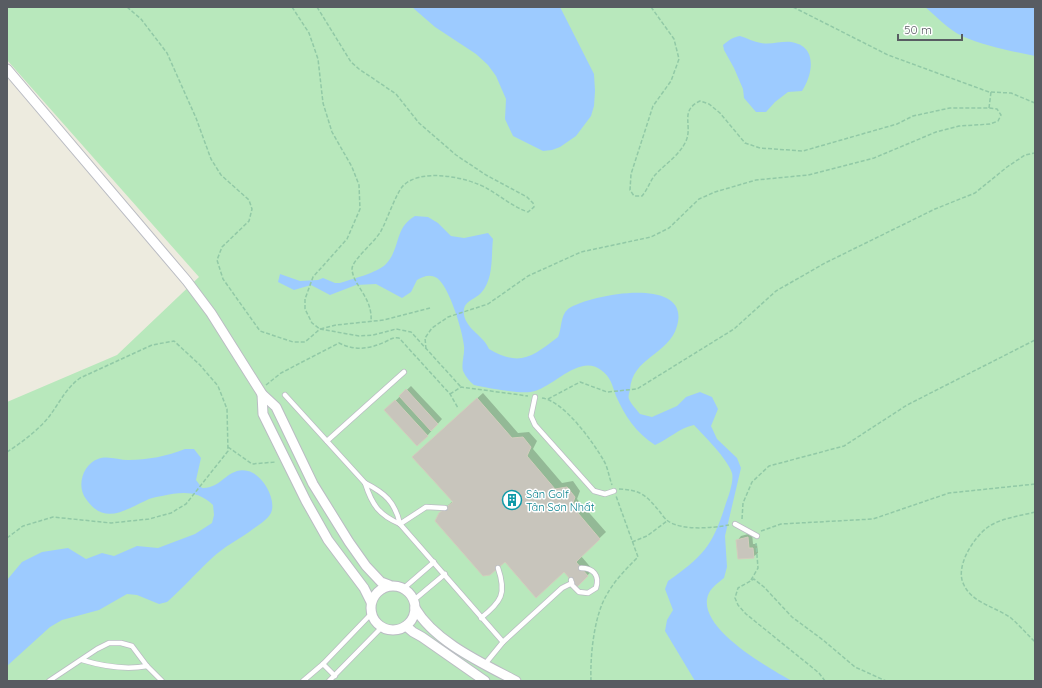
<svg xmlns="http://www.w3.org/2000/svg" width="1042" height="688" font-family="Quicksand,sans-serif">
<rect width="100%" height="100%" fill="#edebdf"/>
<polygon fill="#b8e8bc" points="7,7 1035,7 1035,681 7,681 7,402 117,355 199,277 7,60"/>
<g fill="#9dcbff">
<polygon points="412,7 560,7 594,74 595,91 594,106 591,116 576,136 560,147 552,150 543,151 513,136 505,119 506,99 496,76 488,65 476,54 435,27"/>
<path d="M925,7h110v49c-24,-5 -51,-10 -73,-20 -14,-7 -25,-19 -37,-29z"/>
<path d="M740,36c7,2 14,6 21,7 10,2 20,-2 30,-1 27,4 22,32 11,49l-14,1 -13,10 -9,10h-10l-12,-14 -1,-9 -9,-21 -10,-18 -1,-5c6,-5 10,-8 17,-9z"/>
<path d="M415,216l13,1 10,6 13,13 13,2 24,-5 5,6c-2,17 1,40 -12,54 -8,8 -19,8 -17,22 3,15 20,21 25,34 31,18 43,8 69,-12 4,-9 2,-21 10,-28 22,-15 124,-34 109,17 -8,29 -45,31 -47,64 -1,3 -2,7 -1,9 2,5 8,11 11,15l12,3 25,-11 9,-9 14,-5 12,5 6,12 -7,17 6,13 20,19 4,10 -16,68 2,31 -3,11c-5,4 -12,9 -15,15 -16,33 60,75 83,88h-97l-30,-50 2,-11 6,-10 -8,-21 3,-8c36,-25 45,-36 58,-78 3,-8 8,-23 6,-30 -5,-15 -28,-37 -38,-48 -15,3 -25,14 -39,20 -19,-12 -30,-29 -39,-49 -4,-11 -5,-19 -15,-26 -21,-16 -47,16 -66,21 -12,4 -47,-3 -61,-6 -5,-4 -8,-8 -11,-14 -2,-7 2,-17 1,-25 -1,-14 -15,-60 -27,-68 -7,-4 -13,-2 -20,2l-6,12 -9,6 -26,-14 -20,1 -26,10 -19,-10 -17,5 -16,-8 2,-8 20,7 18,-1 5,-2 12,5h5c12,-4 37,-10 46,-19 15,-16 8,-36 29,-48z"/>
<path d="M185,449h9l7,9 -5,22 6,8c20,1 26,-22 46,-17 14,3 29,28 23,42 -3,6 -12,12 -18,16 -13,10 -30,18 -42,30 -15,14 -28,29 -44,43l-8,2 -22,-9 -10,-1 -28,16 -37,10 -12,7 -43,39v-86l15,-18 20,-10 26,-4 18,11 16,-6 12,3 23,-10 21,2 37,-14 17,-11 2,-8 -1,-10c-16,-15 -31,-13 -51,-9 -6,1 -12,2 -17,5 -22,10 -41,24 -59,-2 -10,-13 -3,-35 12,-40 9,-4 21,1 30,1 20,0 39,-4 57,-11z"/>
</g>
<g fill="#0003">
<polygon points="411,386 442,419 427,436 390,406"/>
<polygon points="483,393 518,433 529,432 537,441 533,449 562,483 573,481 580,491 577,499 606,532 581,556 593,570 577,585 564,571 505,560 446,507 453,501 419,451"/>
<polygon points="752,533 753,544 757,544 758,553 753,557 737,541 741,536"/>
</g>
<g fill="#c8c5bc" stroke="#d2cdbd">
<polygon points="406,389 438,424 431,431 399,396"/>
<polygon points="477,398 512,438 523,437 531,447 527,456 555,489 567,487 575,497 572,506 600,539 576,562 588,576 577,587 564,572 536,598 505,562 490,575 483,576 435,521 439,513 453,502 412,457"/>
<polygon points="395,400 428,436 417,446 384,410"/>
<polygon points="748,537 749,548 753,548 754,558 738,559 736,540"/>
</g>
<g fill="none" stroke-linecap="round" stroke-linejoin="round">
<defs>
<g id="service">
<path d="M285,395l80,88c7,22 14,32 35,41l103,118"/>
<polyline points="535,397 531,416 535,425 594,491 605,494 614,491"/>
<polyline points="327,441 404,372"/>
<path d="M365,483c20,10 30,19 35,41"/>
<polyline points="400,524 426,507 445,508"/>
<polyline points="735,524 757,536"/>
<path d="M571,580l1,5 7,7 9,1 8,-5c4,-13 -3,-20 -15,-20"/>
<polyline points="404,588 434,562"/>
<polyline points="414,600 445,574"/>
<path d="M481,618c20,-16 26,-24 17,-50"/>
<path d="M82,660c20,6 44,10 65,6"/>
<polyline points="323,664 335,676"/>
<polyline points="485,664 503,642 562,588 572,583"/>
<polyline points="49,681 97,649 109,643 121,643 132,646 147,666 162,681"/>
<polyline points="303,681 323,664 371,614"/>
<polyline points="329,681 382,627"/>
</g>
<g id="minor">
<polyline points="7,69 187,281 211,313 262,394 276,407 313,484 349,542 366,566 381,582 389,585"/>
<polyline points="262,394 263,414 306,501 328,540 364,588 371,602"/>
<circle cx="393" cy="608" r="22"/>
<path d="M415,608c20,34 67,55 101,73"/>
<polyline points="406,626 413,632 422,637 485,681"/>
</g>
</defs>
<use href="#service" stroke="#babcc3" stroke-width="6"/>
<use href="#minor" stroke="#babcc3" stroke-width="11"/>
<g stroke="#91c9a6" stroke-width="1.5" stroke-dasharray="4 2" stroke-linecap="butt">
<polyline points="127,7 141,19 167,53 196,118 211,159 221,175 249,200 252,209 249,221 222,247 217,260 223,279 260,331 293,342 305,342 320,329 359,336 373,335 396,329 411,332 461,387"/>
<polyline points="292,7 309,33 318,59 323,103 332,132 352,167 359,185 360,209 347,239 313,277 305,299 305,309 312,323 320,329 336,325 384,320 430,308"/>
<path d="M317,7l34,55 8,7 37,25 23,29 37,32 30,20 41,22 6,6 1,4 -6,5c-15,-5 -26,-15 -40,-23 -20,-12 -69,-22 -86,-2 -7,9 -15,33 -21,44 -6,11 -29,29 -29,38 1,17 21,28 19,53"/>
<polyline points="793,7 888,55 989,92 1011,93 1035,103"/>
<polyline points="989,108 991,92"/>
<path d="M426,349l-1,-11 7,-10 16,-11 40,-13 40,-28 53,-24 70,-15 18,-9 30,-29 16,-7 41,-12 52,-5 66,-17 62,-26 23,-6 31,-2 8,-3 3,-6 -4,-6 -8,-1h-39l-37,8 -16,8 -94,27 -43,-3 -15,-5 -25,-30 -11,-9 -9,-3c-21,10 -7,24 -14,40 -7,15 -20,22 -31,34 -5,6 -7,14 -13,21h-8l-4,-6 1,-16 22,-68 18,-25 8,-22 -5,-20 -23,-32"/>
<path d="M266,385l15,-12 58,-30c16,8 30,6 46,-1 6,-3 8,-5 14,-4l51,56 8,14"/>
<polyline points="450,394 461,387 528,396"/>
<path d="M542,398c22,3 51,44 62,63 4,7 5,16 8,24"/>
<polyline points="548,399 580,382 607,392 637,389 734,329 776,291 825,263 935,209 975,193 1007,167 1025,155 1035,153"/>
<polyline points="228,447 252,464 276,462"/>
<path d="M7,452c14,-9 30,-21 41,-34 11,-14 17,-29 32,-40l72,-33 22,-4 26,24 18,21 9,23 1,42 -42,53 -15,9 -22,6 -38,4 -58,-6 -30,9 -16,12"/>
<path d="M619,489c22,1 27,6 41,23 2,3 5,7 8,9 14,10 45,7 61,4"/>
<path d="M1035,512c-15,4 -34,6 -47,15 -14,10 -34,40 -24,58 8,18 32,22 47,33 8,7 16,16 24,24"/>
<polyline points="742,519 743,503 752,482 769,466 844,446 907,405 1035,340"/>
<polyline points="761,531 781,524 873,519 949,493 1035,484"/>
<polyline points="632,542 647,536 667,521"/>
<polyline points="751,580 758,568 756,543"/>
<path d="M591,681c-1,-25 3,-64 15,-85 8,-15 20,-27 32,-39l-22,-61"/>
<polyline points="825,681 819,673 746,614 738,605 735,598 738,588 754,579 764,587 792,617 823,640 855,667 886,681"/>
</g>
<use href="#service" stroke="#fff" stroke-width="4.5"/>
<use href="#minor" stroke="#fff" stroke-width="9"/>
</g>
<defs>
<symbol id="building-ring" viewBox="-11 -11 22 22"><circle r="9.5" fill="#fff" stroke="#0f9aa8" stroke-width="1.5"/><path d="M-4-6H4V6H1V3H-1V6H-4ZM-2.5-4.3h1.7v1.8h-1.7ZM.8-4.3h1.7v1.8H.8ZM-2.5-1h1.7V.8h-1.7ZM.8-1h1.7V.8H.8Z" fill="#0f9aa8"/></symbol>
</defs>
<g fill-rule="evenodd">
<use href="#building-ring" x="501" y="489" width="22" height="22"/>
</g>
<g text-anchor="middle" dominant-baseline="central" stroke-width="3" stroke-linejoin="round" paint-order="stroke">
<g font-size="11" fill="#0d838f" stroke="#fff" text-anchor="start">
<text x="526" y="494">Sân Golf<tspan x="526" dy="13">Tân Sơn Nhất</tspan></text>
</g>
</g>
<rect width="1042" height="688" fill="none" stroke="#585c62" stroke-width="16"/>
<path d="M898 34v6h64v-6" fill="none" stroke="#585c62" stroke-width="2"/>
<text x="904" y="34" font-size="12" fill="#585c62" stroke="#ffffff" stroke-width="3" paint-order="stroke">50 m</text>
</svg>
